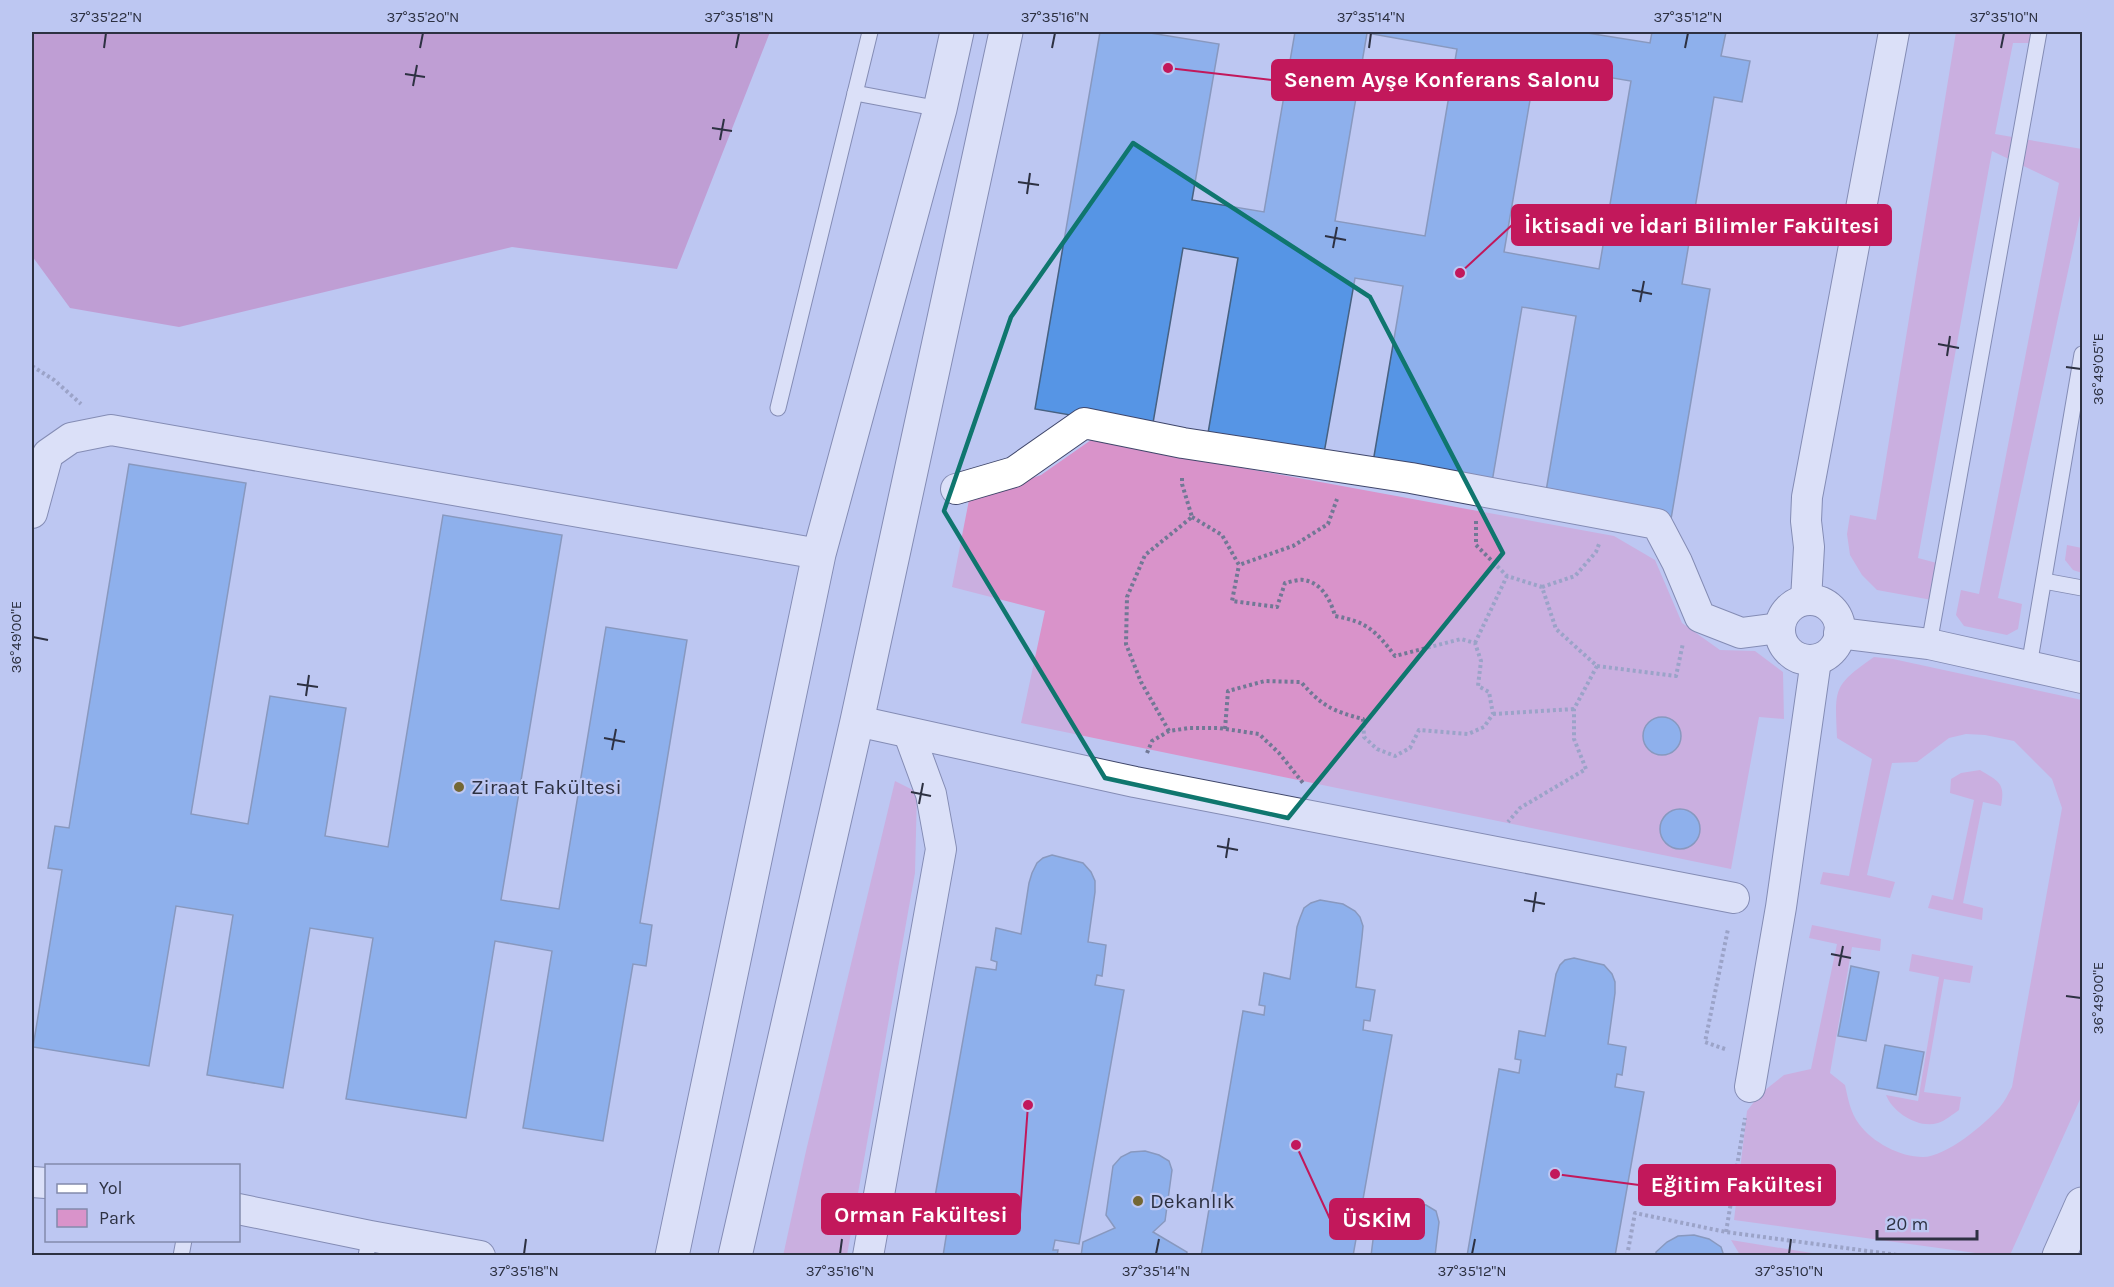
<svg xmlns="http://www.w3.org/2000/svg" width="2114" height="1287" font-family="Karla,sans-serif">
<rect width="100%" height="100%" fill="#bdc7f2"/>
<g fill="#d993ca">
<polygon points="1956,32 2032,32 2031,43 2013,43 1995,134 2082,149 2082,206 1998,598 2022,604 2018,629 2007,635 1964,626 1956,615 1961,590 1979,594 2059,183 1992,151 1918,558 1948,566 1932,600 1877,590 1862,575 1850,555 1847,534 1850,515 1876,520"/>
<polygon points="1091,440 1614,536 1655,560 1682,623 1720,650 1755,651 1783,672 1784,719 1759,717 1731,869 1021,723 1045,611 952,587 969,500 1041,475"/>
<polygon points="2067,545 2082,548 2082,573 2073,570 2065,560"/>
<path d="M1874,657l19,2 189,41v395l-72,160h-20l-256,-35 13,-109 13,-17 24,-19 27,-6 26,-125 -28,-6 3,-13 69,14 -1,12 -28,-4 -22,126 15,12c3,13 5,27 14,39 13,18 41,33 64,33 23,0 62,-33 77,-50 5,-6 8,-13 12,-20l50,-279 -10,-29 -38,-38 -29,-6 -19,-1 -17,4 -32,24 -25,1 -25,112 28,7 -5,16 -70,-14 3,-12 26,4 23,-117 -35,-21c-2,-49 -5,-52 37,-81z"/>
<path d="M1980,770c18,11 26,13 21,36l-18,-4 -20,101 20,5 -1,12 -54,-12 4,-13 21,5 21,-100 -24,-7 1,-14 10,-6z"/>
<polygon points="895,781 917,792 915,873 847,1255 783,1256 806,1151"/>
<path d="M1912,954l61,12 -3,17 -26,-4 -20,113 37,5 -2,13c-6,4 -14,11 -21,13 -19,6 -45,-10 -52,-28l32,6 21,-124 -30,-6z"/>
<polygon points="1731,1240 1824,1255 1740,1255"/>
</g>
<polygon fill="#c16db0" points="32,32 770,32 677,269 512,247 179,327 70,308 32,256"/>
<g fill="#5695e5" stroke="#476181" stroke-width="1.5" fill-rule="evenodd">
<path d="M1100,32h44l75,12 -27,156 72,12 31,-180h286l69,11 2,-11h74l-5,24 29,5 -8,41 -28,-5 -32,187 28,5 -39,230 -126,-22 31,-181 -54,-9 -31,181 -119,-20 31,-182 -48,-8 -32,181 -116,-20 31,-181 -55,-10 -31,181 -117,-20zM1367,33l90,16 -32,187 -90,-15zM1536,65l95,16 -32,188 -95,-17z"/>
<polygon points="129,464 246,483 191,814 248,824 270,696 346,708 325,836 388,847 443,515 562,535 501,900 559,909 606,627 687,640 640,923 652,925 646,966 633,964 603,1141 523,1128 552,951 495,941 466,1118 346,1099 373,938 310,928 283,1088 207,1075 233,915 176,906 149,1066 33,1047 62,870 48,868 55,826 69,828"/>
<circle cx="1662" cy="736" r="19"/>
<circle cx="1680" cy="829" r="20"/>
<polygon points="1052,855 1083,863 1091,872 1095,881 1095,892 1088,942 1106,945 1102,976 1097,975 1095,985 1124,990 1079,1244 1055,1240 1053,1250 1058,1250 1057,1256 943,1256 947,1231 954,1233 956,1223 931,1219 976,967 996,970 997,962 991,960 996,928 1021,934 1029,883 1032,873 1037,863 1043,858"/>
<polygon points="1320,900 1343,904 1355,911 1360,917 1363,926 1362,937 1356,987 1375,990 1370,1021 1364,1020 1363,1030 1392,1035 1353,1256 1201,1256 1243,1011 1264,1015 1265,1006 1259,1005 1264,973 1290,979 1297,927 1300,918 1304,908 1311,903"/>
<polygon points="1574,958 1604,965 1612,974 1615,982 1615,993 1608,1044 1626,1047 1622,1075 1617,1074 1615,1087 1644,1092 1615,1256 1467,1256 1499,1069 1519,1073 1521,1060 1515,1059 1519,1031 1545,1036 1556,974 1560,965 1565,960"/>
<polygon points="1851,966 1879,972 1866,1041 1838,1036"/>
<polygon points="1885,1045 1924,1052 1916,1095 1877,1088"/>
<polygon points="1145,1151 1159,1155 1169,1161 1172,1170 1165,1221 1153,1232 1187,1252 1186,1256 1081,1256 1083,1242 1115,1228 1106,1215 1113,1166 1121,1157 1131,1152"/>
<polygon points="1411,1201 1426,1205 1436,1211 1439,1222 1435,1256 1371,1256 1376,1216 1386,1208 1397,1202"/>
<polygon points="1694,1235 1709,1239 1721,1247 1724,1256 1656,1256 1656,1252 1667,1242 1678,1236"/>
</g>
<g fill="none" stroke-linecap="round" stroke-linejoin="round">
<defs>
<g id="service">
<polyline points="855,93 940,109"/>
<polyline points="778,408 870,32"/>
<polyline points="2044,581 2082,588"/>
<polyline points="1929,644 2039,32"/>
<polyline points="2029,666 2082,354"/>
<polyline points="181,1256 184,1240"/>
<polyline points="366,1256 370,1236"/>
</g>
<g id="minor">
<polyline points="956,489 1014,472 1084,423 1183,443 1411,478 1657,524 1677,562 1700,617 1741,633 1779,628"/>
<polyline points="32,513 48,454 71,438 111,430 819,554"/>
<circle cx="1810" cy="630" r="30"/>
<polyline points="1806,600 1809,547 1806,521 1807,497 1894,32"/>
<polyline points="1839,633 1929,644 2082,678"/>
<polyline points="857,721 1135,782 1734,898"/>
<polyline points="1750,1087 1781,907 1816,660"/>
<polyline points="32,1182 46,1183"/>
<polyline points="238,1209 370,1236 480,1256"/>
<polyline points="868,1256 941,849 931,794 909,734"/>
</g>
<g id="tertiary">
<polyline points="672,1256 819,554 940,109 957,32"/>
<polyline points="735,1256 857,721 1006,32"/>
<polyline points="2059,1256 2082,1204"/>
</g>
</defs>
<use href="#service" stroke="#3f466a" stroke-width="17"/>
<use href="#minor" stroke="#3f466a" stroke-width="32"/>
<use href="#tertiary" stroke="#3f466a" stroke-width="35"/>
<g stroke="#717895" stroke-width="4" stroke-dasharray="3 3" stroke-linecap="butt">
<polyline points="32,366 54,380 81,404"/>
<polyline points="1192,517 1222,535 1239,565 1293,546 1328,524 1337,499"/>
<polyline points="1476,521 1476,545 1507,576 1542,587 1556,629 1597,666 1574,709 1574,739 1586,769 1520,808 1508,822"/>
<polyline points="1542,587 1575,576 1596,552 1599,544"/>
<polyline points="1475,643 1507,576"/>
<polyline points="1597,666 1676,676 1683,643"/>
<polyline points="1493,714 1574,709"/>
<path d="M1225,729l3,-38 37,-10 36,1c21,24 31,29 62,37l1,18 13,12 18,7 15,-8 9,-18 49,4 16,-7 9,-13 -4,-22 -11,-6 3,-25 -6,-18 -14,-4 -66,17c-20,-26 -28,-34 -60,-40 -4,-15 -13,-33 -31,-36 -5,-1 -14,2 -19,3l-8,24 -45,-6 7,-36"/>
<polyline points="1169,731 1141,682 1126,644 1127,597 1145,555 1192,517 1182,484 1182,475"/>
<polyline points="1147,753 1152,741 1169,731 1189,728 1219,728 1259,734 1279,753 1303,783"/>
<polyline points="1725,1049 1705,1042 1728,929"/>
<polyline points="1726,1232 1745,1118"/>
<polyline points="1627,1256 1635,1213 1726,1232 1905,1256"/>
</g>
<use href="#service" stroke="#fff" stroke-width="15"/>
<use href="#minor" stroke="#fff" stroke-width="30"/>
<use href="#tertiary" stroke="#fff" stroke-width="33"/>
</g>
<path d="M0 0H2114V1287H0ZM1133,143l237,154 133,256 -215,265 -183,-40 -161,-267 67,-194z" fill="#bdc7f2" fill-opacity=".55" fill-rule="evenodd"/>
<path fill="none" stroke="#0f766e" stroke-width="4.5" stroke-linejoin="round" d="M1133,143l237,154 133,256 -215,265 -183,-40 -161,-267 67,-194z"/>
<path fill="none" stroke="#2d3142" stroke-width="2" d="M104,48l2,-15M420,48l3,-15M736,48l3,-15M1052,48l3,-15M1369,48l2,-15M1685,48l3,-15M2001,48l3,-15M405,74l20,3M413,86l4,-21M712,128l20,3M720,140l4,-21M1018,182l21,3M1027,194l3,-21M1325,236l21,4M1333,248l4,-21M1632,290l20,4M1640,302l4,-21M1938,344l21,4M1947,356l3,-20M2066,367l15,2M33,637l15,3M297,684l21,3M306,696l3,-21M604,738l21,4M612,750l4,-21M911,792l20,4M919,804l4,-21M1217,846l21,4M1226,858l3,-20M1524,900l21,4M1533,912l3,-20M1831,954l20,4M1839,966l4,-20M2066,996l15,2M524,1254l2,-15M840,1254l2,-15M1156,1254l3,-15M1472,1254l3,-15M1789,1254l2,-15"/>
<g fill="#746734" stroke="#bdc7f2" stroke-width="2">
<circle cx="459" cy="787" r="6"/>
<circle cx="1138" cy="1201" r="6"/>
</g>
<g text-anchor="middle" dominant-baseline="central" stroke-width="4.5" stroke-linejoin="round" paint-order="stroke">
<g font-size="21" fill="#2d3142" stroke="#bdc7f2" text-anchor="start">
<text x="471" y="787">Ziraat Fakültesi</text>
<text x="1150" y="1201">Dekanlık</text>
</g>
</g>
<path fill="none" stroke="#c2185b" stroke-width="2" d="M1168 68L1272 80M1460 273L1512 225M1555 1174L1639 1185M1028 1105L1020 1214M1296 1145L1330 1219"/>
<g fill="#c2185b" stroke="#bdc7f2" stroke-width="2">
<circle cx="1168" cy="68" r="6"/>
<circle cx="1460" cy="273" r="6"/>
<circle cx="1555" cy="1174" r="6"/>
<circle cx="1028" cy="1105" r="6"/>
<circle cx="1296" cy="1145" r="6"/>
</g>
<g fill="#c2185b" stroke="#c2185b" stroke-width="2">
<rect x="1272" y="60" width="340" height="40" rx="6"/>
<rect x="1512" y="205" width="379" height="40" rx="6"/>
<rect x="1639" y="1165" width="196" height="40" rx="6"/>
<rect x="822" y="1194" width="198" height="40" rx="6"/>
<rect x="1330" y="1199" width="94" height="40" rx="6"/>
</g>
<g font-size="22" text-anchor="middle" font-weight="bold" fill="#fff">
<text x="1442" y="87">Senem Ayşe Konferans Salonu</text>
<text x="1702" y="233">İktisadi ve İdari Bilimler Fakültesi</text>
<text x="1737" y="1192">Eğitim Fakültesi</text>
<text x="921" y="1222">Orman Fakültesi</text>
<text x="1377" y="1227">ÜSKİM</text>
</g>
<rect width="2114" height="1287" fill="none" stroke="#bdc7f2" stroke-width="66"/>
<rect x="45" y="1164" width="195" height="78" fill="#bdc7f2" stroke="#838bac" stroke-width="1.5"/>
<rect x="57" y="1184" width="30" height="9" fill="#ffffff" stroke="#838bac" stroke-width="1.5"/>
<text x="99" y="1194" font-size="18" fill="#2d3142">Yol</text>
<rect x="57" y="1209" width="30" height="18" fill="#d993ca" stroke="#838bac" stroke-width="1.5"/>
<text x="99" y="1224" font-size="18" fill="#2d3142">Park</text>
<path d="M1877 1230v9h100v-9" fill="none" stroke="#2d3142" stroke-width="3"/>
<text x="1886" y="1230" font-size="18" fill="#2d3142" stroke="#bdc7f2" stroke-width="4.5" paint-order="stroke">20 m</text>
<rect x="33" y="33" width="2048" height="1221" fill="none" stroke="#2d3142" stroke-width="2"/>
<g font-size="15" text-anchor="middle" fill="#2d3142">
<text x="106" y="22">37°35'22"N</text>
<text x="423" y="22">37°35'20"N</text>
<text x="739" y="22">37°35'18"N</text>
<text x="1055" y="22">37°35'16"N</text>
<text x="1371" y="22">37°35'14"N</text>
<text x="1688" y="22">37°35'12"N</text>
<text x="2004" y="22">37°35'10"N</text>
<text transform="translate(2098 369) rotate(-90)" y="5">36°49'05"E</text>
<text transform="translate(16 637) rotate(-90)" y="5">36°49'00"E</text>
<text transform="translate(2098 998) rotate(-90)" y="5">36°49'00"E</text>
<text x="524" y="1276">37°35'18"N</text>
<text x="840" y="1276">37°35'16"N</text>
<text x="1156" y="1276">37°35'14"N</text>
<text x="1472" y="1276">37°35'12"N</text>
<text x="1789" y="1276">37°35'10"N</text>
</g>
</svg>
